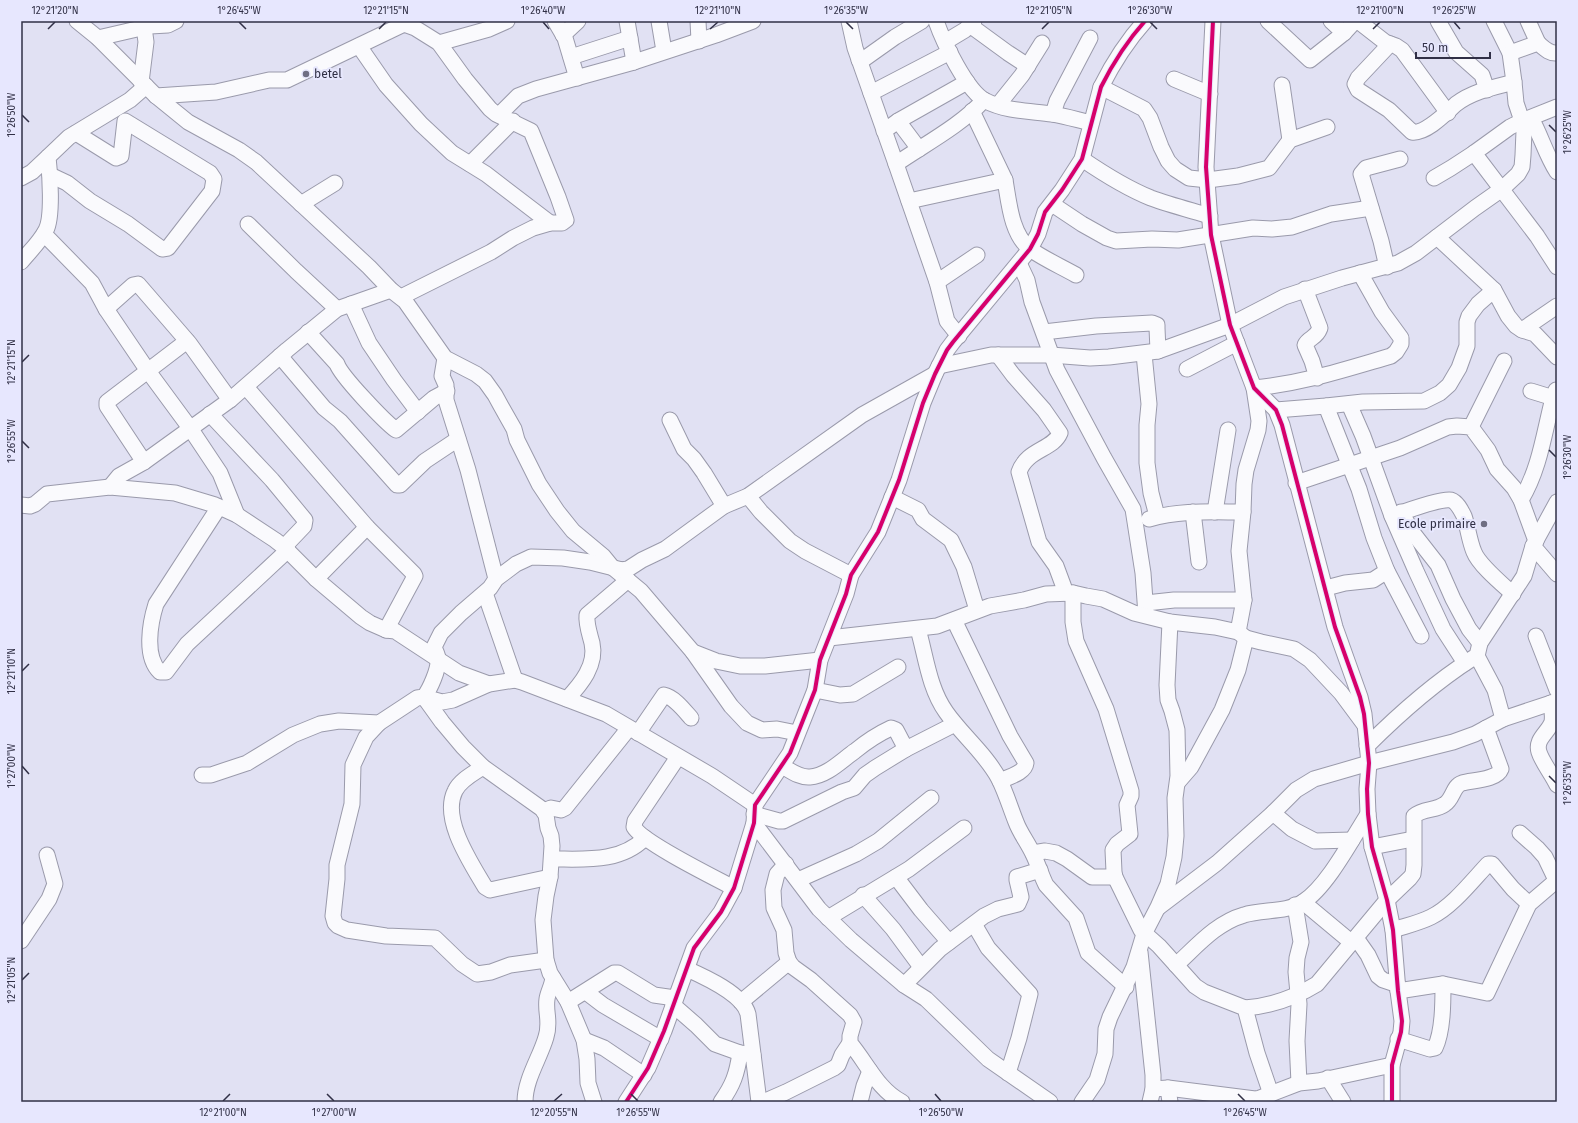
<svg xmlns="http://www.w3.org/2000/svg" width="1578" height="1123" font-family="'Fira Sans',sans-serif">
<rect width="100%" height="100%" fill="#e1e1f3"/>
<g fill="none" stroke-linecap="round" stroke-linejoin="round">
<defs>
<g id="minor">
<polyline points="77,21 98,38 156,96 188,122 239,150 256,162 369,267 391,290 405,301 445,358 476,374 485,381 495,395 501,406 514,429 517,440 539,484 557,511 573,531 603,556 612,567 641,591 693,652 716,661 740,666 765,666 820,660"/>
<polyline points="555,21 565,38 577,78"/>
<polyline points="627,21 634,62"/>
<polyline points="659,21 664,51"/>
<polyline points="698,21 699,41"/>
<path d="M849,21l6,27 41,116c29,-20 64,-38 88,-64"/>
<path d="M936,21c7,20 31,71 50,80 19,10 44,10 66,13 13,2 26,6 39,9"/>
<polyline points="1213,21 1206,167 1211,235 1230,325 1254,388 1276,410 1282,425 1335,627 1360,697 1364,714 1369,763 1367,789 1368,814 1372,847 1387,900 1393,930 1398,991 1402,1021 1401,1032 1392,1065 1392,1102"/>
<polyline points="1268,21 1310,60 1344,33 1355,21"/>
<polyline points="1331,21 1344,33"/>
<polyline points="1358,21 1385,42 1396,46 1402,50 1448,113"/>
<polyline points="1438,21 1456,52 1482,75 1487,90"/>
<polyline points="1494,21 1510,53 1514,82"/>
<polyline points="1528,21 1538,43"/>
<polyline points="971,26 1008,53 1028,66"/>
<polyline points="563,35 578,21"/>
<polyline points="98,38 150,26 168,25 176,21"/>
<polyline points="945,42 965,30 974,21"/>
<polyline points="439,43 489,29 507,21"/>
<path d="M1390,44l-32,34 -3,6 3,6 31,20 23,22c14,2 34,-19 44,-28 17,-13 39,-17 58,-22l2,21 6,18 -12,6 -36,26 63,83 20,31"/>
<polyline points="359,46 386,85 421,124 452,153 486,174 550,223"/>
<path d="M1510,53l28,-10c6,5 11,11 19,10"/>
<polyline points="571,57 630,38"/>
<polyline points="859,60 864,59 895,37 922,21"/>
<polyline points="1174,79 1210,94"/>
<polyline points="141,82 146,42 144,27"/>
<polyline points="1282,85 1290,140"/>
<polyline points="1101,87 1144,109 1150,118 1161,147 1168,161 1175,169 1189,178 1208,180 1238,176 1269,168 1290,140 1327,127"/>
<polyline points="871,93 950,52"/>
<polyline points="156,96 216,92 269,80 287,80 404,24 415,28 439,43 465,79 490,109 496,114 531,131 558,197 566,220 562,223 550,223 533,228 513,238 491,252 401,297"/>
<polyline points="998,105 1022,75 1042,43"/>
<polyline points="1053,114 1057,101 1090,38"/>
<polyline points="499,115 518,96 536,89 634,62 716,35 753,21"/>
<path d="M1531,118c10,18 15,37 26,54"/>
<polyline points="898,121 919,149"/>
<polyline points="884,131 898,121 967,82"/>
<path d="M1082,159c22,15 44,29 69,39 19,7 39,12 59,18"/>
<polyline points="470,164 513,121"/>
<polyline points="896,164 937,282 947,321 959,336"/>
<polyline points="50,175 67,183 90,201 128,224 162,249 168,248 212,191 214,179 210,173 125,121 121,156 116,158 76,133"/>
<polyline points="21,178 32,172 48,157"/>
<polyline points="1434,178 1451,168 1474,153"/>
<path d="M1005,180c4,22 6,54 25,69 14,10 32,18 46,26"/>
<polyline points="909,201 1005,180 972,111"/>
<polyline points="301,204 335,183"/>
<polyline points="1052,204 1082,224 1107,238 1116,241 1152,239 1178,240 1253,228 1272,229 1292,227 1331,214 1371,208"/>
<polyline points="248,224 296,271 337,309"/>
<polyline points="44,234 92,283 106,309 148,371 190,428 220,473 237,515"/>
<polyline points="1437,237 1494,290 1508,316 1516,326 1522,330 1535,334 1557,357"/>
<path d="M21,262c8,-10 19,-20 25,-32 7,-13 4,-57 2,-73l21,-20 61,-37 16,-14"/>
<polyline points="1019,263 1027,280 1032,302 1057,370 1104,458 1133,509 1143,573 1146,615"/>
<polyline points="1387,267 1381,241 1361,174 1366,168 1400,159"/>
<polyline points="937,282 977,255"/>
<path d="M1305,289l15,39c-4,11 -11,9 -15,17l7,16 5,17"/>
<polyline points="351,304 369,343 394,380 418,412"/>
<polyline points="106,309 133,285 138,284 189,343 230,400"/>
<polyline points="1522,330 1557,306"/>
<path d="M308,332l29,32c4,12 47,57 59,66l38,-32 13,-7"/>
<polyline points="1044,332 1096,326 1152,323 1157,325 1157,328 1158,351"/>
<polyline points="1144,354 1149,404 1147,425 1147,463 1151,493 1157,516"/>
<path d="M998,355l15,20 31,35 16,23c-7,17 -33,16 -41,39l20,70 17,24 10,27"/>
<polyline points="280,356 324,408 340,421 397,485 400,485 425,461 458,439"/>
<polyline points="445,358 442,376 446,385 446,400 468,470 496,579"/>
<polyline points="939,366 991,355 1051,355 1090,358 1109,357 1158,351 1230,325 1284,297 1342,278 1398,263 1416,253 1475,208 1502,189 1518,174 1522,167 1523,155 1524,131 1522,121 1557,107"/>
<polyline points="1187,369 1237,343"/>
<polyline points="246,387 367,527 414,574 415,576 386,630"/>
<polyline points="1531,391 1557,399"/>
<polyline points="1349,404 1363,436 1392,516 1416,571 1443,629 1465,663"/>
<polyline points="1326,406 1359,489 1374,538 1387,571 1421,636"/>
<polyline points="1276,410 1326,406 1363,402 1424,401 1440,393 1449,385 1459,368 1467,346 1467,322 1469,316 1478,304 1494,290"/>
<polyline points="210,414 272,480 305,520 304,526 284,547"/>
<polyline points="670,420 684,449 694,459 704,473 724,506"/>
<polyline points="1471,427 1504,361"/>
<polyline points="144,462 107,406 107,402 187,341"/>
<polyline points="1296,483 1400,448 1448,427 1457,426 1471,427 1488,450 1497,469 1514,488 1521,500 1536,541"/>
<polyline points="110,487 119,476 144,462 230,400 287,350 337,309 391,290"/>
<polyline points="748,496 761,512 790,541 805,551 851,575"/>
<polyline points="892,497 918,510 923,519 951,540 964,567 977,610"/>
<path d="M1521,500c19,-32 23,-67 32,-102l3,-8"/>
<polyline points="21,505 30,506 35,504 47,494 110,487 175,493 215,505 237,515 275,540 284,547 316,579 361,617 370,623 386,630 395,631 459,673 489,684"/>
<path d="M219,507l-63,97c-6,19 -12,53 4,68h6l21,-28 101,-94"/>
<polyline points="1193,512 1199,562"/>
<polyline points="1215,512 1228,430"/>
<polyline points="1401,512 1413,533 1438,565 1453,599 1469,629 1480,643"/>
<path d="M1392,516c11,-4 49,-18 59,-16 6,2 10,10 13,16 4,11 5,24 10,36 5,13 28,32 39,42"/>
<path d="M1149,519c30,-9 63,-7 94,-7"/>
<polyline points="1533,546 1557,574"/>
<polyline points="316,579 367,527"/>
<polyline points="1326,588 1345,583 1373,580 1387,571"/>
<polyline points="485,593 515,680"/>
<polyline points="1073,593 1073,622 1076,641 1106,709 1131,791 1131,796 1127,805 1130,834 1117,844 1113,850 1114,872 1115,877 1141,930 1159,946 1195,986 1204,992 1245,1008 1257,1053 1271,1094"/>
<polyline points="1146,603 1174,600 1244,600"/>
<path d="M954,620l56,116 16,27c-1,10 -18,14 -26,18"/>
<path d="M918,629c8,28 11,59 28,83 16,23 40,42 53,67 7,14 11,28 17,43 4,11 12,21 17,32 5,10 8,21 13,31l30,33 12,35 38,34"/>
<path d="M1238,632l6,-32 -5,-49 4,-39 1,-28 2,-14 12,-40 1,-9 -5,-33c50,-5 89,-18 137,-32l5,-4 5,-8v-6l-19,-26 -22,-39"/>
<polyline points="1536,636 1557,690"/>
<polyline points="829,638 937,626 990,606 1024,600 1046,594 1073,593 1086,596 1103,599 1134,613 1170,622 1215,627 1238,632 1246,638 1261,642 1294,649 1310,660 1341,693 1364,724"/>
<polyline points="693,652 731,706 747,723 762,730 777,729 797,733"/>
<polyline points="815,690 840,695 853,694 898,667"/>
<polyline points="424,697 442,722 463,747 483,767 542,809 546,815 548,828 551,836 552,846 550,877 546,896 543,920 546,960 550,973 568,1002 584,1040 587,1059 588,1083 594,1102"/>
<polyline points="424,697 442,702 453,700 489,684 515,680 522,682 606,714 712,776 755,805"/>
<path d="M567,699c14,-15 30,-34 25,-56 -2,-8 -6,-19 -5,-28l41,-35"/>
<path d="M1551,703c1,6 2,13 1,19 -4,11 -17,17 -13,30 3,10 13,22 18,33"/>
<polyline points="1503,719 1495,690 1477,656 1480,643 1524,576 1533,546 1557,502"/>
<polyline points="379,723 366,737 353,765 352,804 337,865 337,879 333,916 335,923 338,926 347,930 386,936 435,938 462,964 477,974 491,972 510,965 546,960"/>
<path d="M638,733l26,-38c10,2 20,15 27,23"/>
<path d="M1367,746c33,-33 67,-63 106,-88"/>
<path d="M678,757l-43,64 -1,6c8,15 81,51 100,61"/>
<path d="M782,766c9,5 18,12 28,11 17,-1 32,-17 45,-26 11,-9 23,-17 36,-23l5,2 10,19"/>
<path d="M483,767c-9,6 -23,13 -28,24 -14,28 16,72 30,96l5,3 60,-13"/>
<path d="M202,775h9l36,-12 46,-28 27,-11 19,-3 40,2 38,-25 7,-1c6,-8 15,-28 14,-38 0,-4 -3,-9 -4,-12l7,-14 20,-20 29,-25 6,-9 20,-15 15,-7 32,1 27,4 32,8 6,-1 14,-9 23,-11 59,-43 24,-10 114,-81 73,-41"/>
<polyline points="1178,782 1191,767 1222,710 1238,670 1246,638"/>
<polyline points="544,811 551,808 561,810 565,808 629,728"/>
<polyline points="1273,813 1292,829 1315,841 1352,840"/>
<polyline points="754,814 779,821 783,821 842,792 854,788 865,775 875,768 906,749 955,724"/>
<polyline points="754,823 819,909 851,940 904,985 926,999 988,1059 1050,1102"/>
<polyline points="1520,833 1537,848 1545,857 1556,880"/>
<polyline points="1372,847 1413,839"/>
<polyline points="1033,853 1045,851 1056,853 1067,859 1092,877 1115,877"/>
<path d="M552,859c33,0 68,4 93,-21"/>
<path d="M786,864l-9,10 -4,16 1,18 10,22 2,23 3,9 4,5 18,13 39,35 4,7 -4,14v7c17,20 28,47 52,59"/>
<polyline points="896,877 921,910 949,942"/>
<polyline points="798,880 856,854 878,841 931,798"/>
<polyline points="863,895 893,929 921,967"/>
<polyline points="1303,902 1351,942"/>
<polyline points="1295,905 1301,942 1297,958 1296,972 1299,1004 1297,1041 1299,1083"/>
<polyline points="1159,907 1217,863 1273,813 1296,790 1314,779 1369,763 1453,742 1475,734 1503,719 1557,701"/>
<polyline points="828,918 909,869 964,828"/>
<polyline points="974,924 988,948 1030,994 1019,1038 1008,1073"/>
<path d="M1393,930c12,-4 26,-7 38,-13 21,-10 41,-36 57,-53h4l21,25 16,15"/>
<polyline points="1356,938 1368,955 1378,976 1383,980 1398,985"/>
<polyline points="21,941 49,899 55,884 47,855"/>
<polyline points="1140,952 1153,1075 1153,1089 1150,1102"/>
<path d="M1176,965c21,-19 40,-42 68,-50 18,-6 42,-2 59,-13 24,-15 49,-63 65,-88"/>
<path d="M687,969c18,8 56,25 61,45l11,88"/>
<polyline points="904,985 940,949 984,916 998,909 1018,904 1021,897 1017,880 1017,877 1040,870"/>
<polyline points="1398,991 1443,984 1487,993 1529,904 1557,880"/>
<polyline points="586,992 603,1005 661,1039"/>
<polyline points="568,1002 614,973 618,973 654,995 675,998"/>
<polyline points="741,1002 789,962"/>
<polyline points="673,1005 696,1025 715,1044 740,1053 753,1055"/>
<path d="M1245,1008c25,-2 51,-11 72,-24l70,-84 23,-22 3,-4 1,-9v-49c9,-8 22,-5 31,-12 8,-5 8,-18 17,-21 11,-3 35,-3 39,-14l-15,-41"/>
<path d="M1398,1039l32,10 5,-1c8,-17 8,-45 8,-64"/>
<polyline points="584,1040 604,1048 644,1075"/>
<polyline points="1328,1078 1343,1102"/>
<polyline points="1168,1088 1170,1102"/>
<polyline points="1153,1089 1168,1088 1255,1099 1260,1098 1299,1083 1318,1081 1392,1065"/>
<path d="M525,1102c0,-23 15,-44 21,-65 5,-15 -1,-25 1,-38 1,-7 5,-13 6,-21"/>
<path d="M626,1102l22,-34 16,-37 30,-83 27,-36 13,-24 20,-65 1,-18 35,-52 25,-63 5,-30 26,-66 5,-19 27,-43 21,-52 24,-77 12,-29 12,-24 6,-8 77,-93 8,-15 7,-22 17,-22 20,-31 19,-72c12,-24 27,-47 44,-66"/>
<path d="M721,1102c12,-17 16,-28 19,-49"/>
<polyline points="763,1102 786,1092 834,1068 838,1065 842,1055 850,1043"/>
<polyline points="860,1102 864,1086 870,1071"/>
<polyline points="1082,1102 1097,1080 1105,1054 1106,1029 1110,1017 1134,967 1144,934 1158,907 1168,884 1174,857 1176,836 1175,798 1178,776 1177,730 1172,711 1168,700 1167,685 1170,622"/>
</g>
</defs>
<use href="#minor" stroke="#9a9aab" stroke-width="17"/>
<use href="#minor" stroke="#fafafd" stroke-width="15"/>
<defs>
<g id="cycleway">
<polyline points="1213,21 1206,167 1211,235 1230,325 1254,388 1276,410 1282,425 1335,627 1360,697 1364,714 1369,763 1367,789 1368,814 1372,847 1387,900 1393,930 1398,991 1402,1021 1401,1032 1392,1065 1392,1102"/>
<path d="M626,1102l22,-34 16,-37 30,-83 27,-36 13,-24 20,-65 1,-18 35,-52 25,-63 5,-30 26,-66 5,-19 27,-43 21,-52 24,-77 12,-29 12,-24 6,-8 77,-93 8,-15 7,-22 17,-22 20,-31 19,-72c12,-24 27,-47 44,-66"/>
</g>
</defs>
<use href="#cycleway" stroke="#e7e7fe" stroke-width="6"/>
<use href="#cycleway" stroke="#d6006c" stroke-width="4"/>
</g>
<path fill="none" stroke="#313046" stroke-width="1.5" d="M239,22l7,7M543,22l6,7M846,22l7,7M1150,22l7,7M1454,22l6,7M48,29l7,-7M379,29l7,-7M710,29l8,-7M1042,29l7,-7M1373,29l7,-7M22,115l7,7M1549,125l7,7M22,362l7,-7M22,441l7,7M1549,450l7,7M22,671l7,-7M22,766l7,8M1549,776l7,7M22,980l7,-7M327,1094l7,7M631,1094l7,7M935,1094l6,7M1238,1094l7,7M223,1101l7,-7M554,1101l8,-7"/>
<g fill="#6f6e83" stroke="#e7e7fe" stroke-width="1.5">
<circle cx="306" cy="74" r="4"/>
<circle cx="1484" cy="524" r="4"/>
</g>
<g text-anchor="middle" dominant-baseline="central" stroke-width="4" stroke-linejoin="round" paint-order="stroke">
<g font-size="12" fill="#313046" stroke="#e7e7fe" text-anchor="start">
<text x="314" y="74">betel</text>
<text x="1476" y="524" text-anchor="end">Ecole primaire</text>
</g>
</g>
<rect width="1578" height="1123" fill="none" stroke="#e7e7fe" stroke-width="44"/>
<path d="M1416 52v6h74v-6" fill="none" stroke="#313046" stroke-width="2"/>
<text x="1422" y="52" font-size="12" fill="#313046" stroke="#e7e7fe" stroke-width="3" paint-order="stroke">50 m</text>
<rect x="22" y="22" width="1534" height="1079" fill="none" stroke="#313046" stroke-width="1.5"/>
<g font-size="10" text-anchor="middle" fill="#313046">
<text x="55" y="14">12°21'20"N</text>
<text x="239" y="14">1°26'45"W</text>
<text x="386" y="14">12°21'15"N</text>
<text x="543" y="14">1°26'40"W</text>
<text x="718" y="14">12°21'10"N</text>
<text x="846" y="14">1°26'35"W</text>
<text x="1049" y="14">12°21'05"N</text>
<text x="1150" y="14">1°26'30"W</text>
<text x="1380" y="14">12°21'00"N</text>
<text x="1454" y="14">1°26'25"W</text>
<text transform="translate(11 115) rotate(-90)" y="4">1°26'50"W</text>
<text transform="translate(1567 132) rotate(-90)" y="4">1°26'25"W</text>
<text transform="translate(11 362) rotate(-90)" y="4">12°21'15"N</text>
<text transform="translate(11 441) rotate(-90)" y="4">1°26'55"W</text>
<text transform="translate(1567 457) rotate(-90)" y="4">1°26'30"W</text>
<text transform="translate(11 671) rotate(-90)" y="4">12°21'10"N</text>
<text transform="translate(11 766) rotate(-90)" y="4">1°27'00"W</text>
<text transform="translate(1567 783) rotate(-90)" y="4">1°26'35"W</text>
<text transform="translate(11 980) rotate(-90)" y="4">12°21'05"N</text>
<text x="223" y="1116">12°21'00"N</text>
<text x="334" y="1116">1°27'00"W</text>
<text x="554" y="1116">12°20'55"N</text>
<text x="638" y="1116">1°26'55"W</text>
<text x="941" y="1116">1°26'50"W</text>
<text x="1245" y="1116">1°26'45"W</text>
</g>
</svg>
